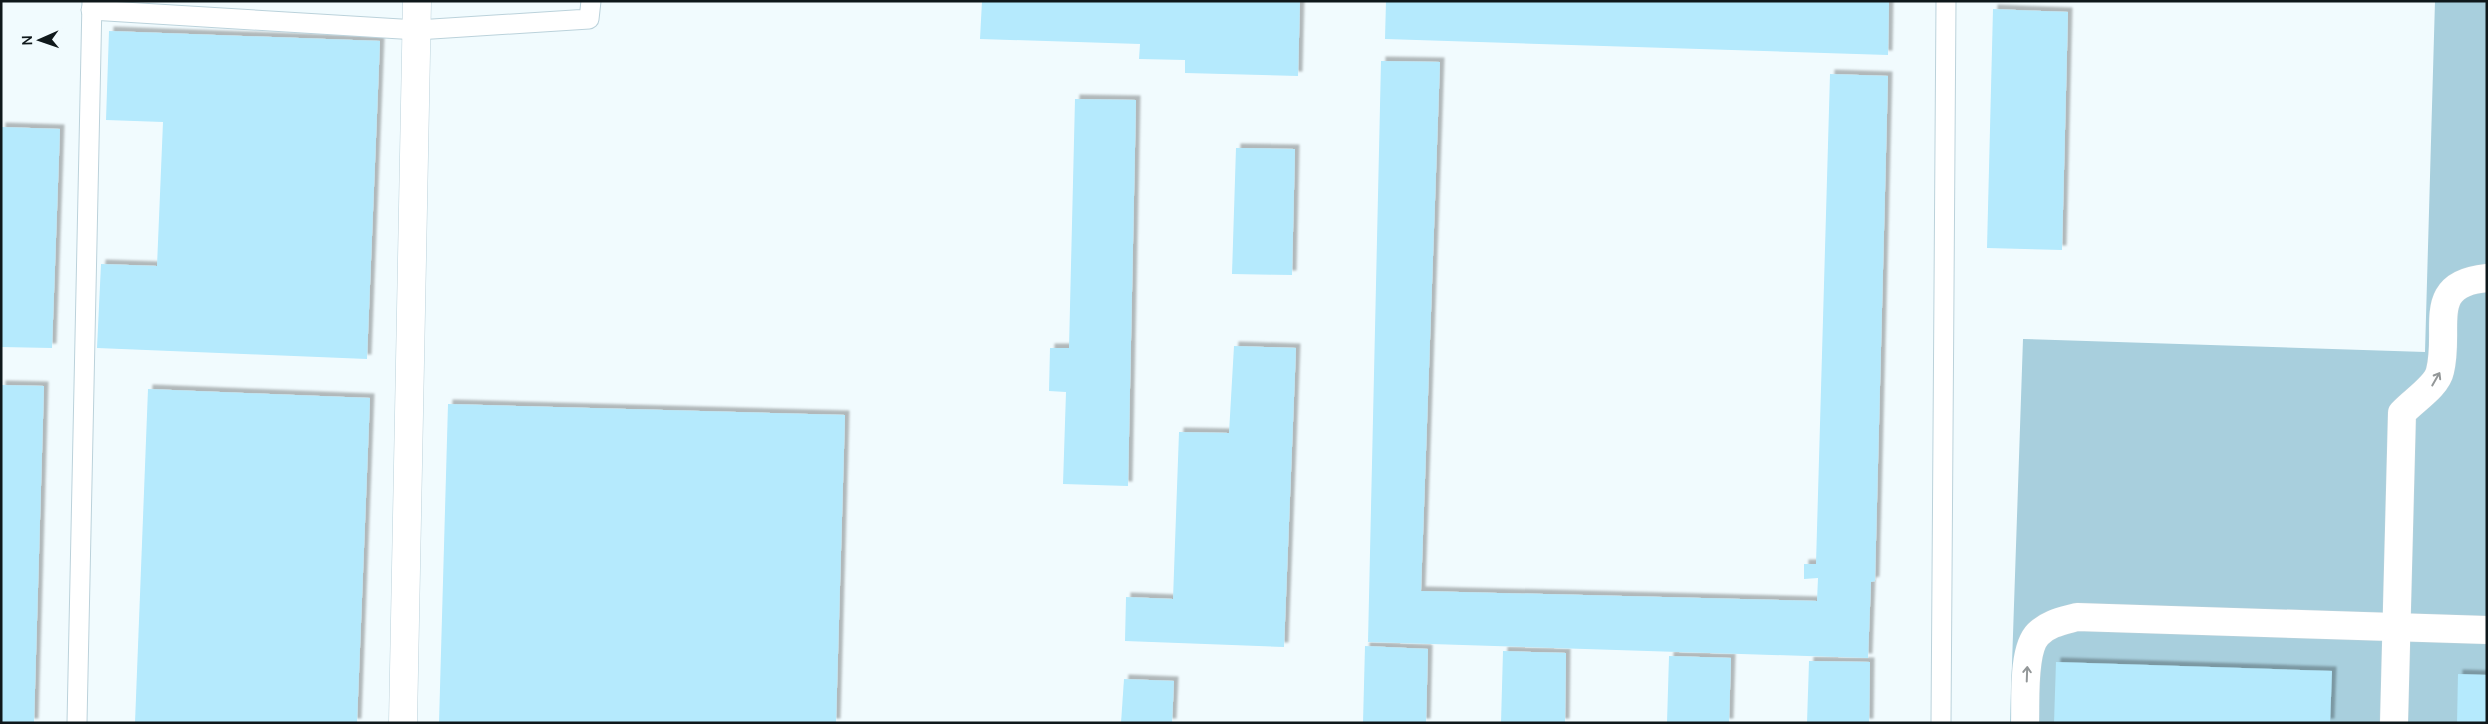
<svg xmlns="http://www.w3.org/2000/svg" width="2488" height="724" font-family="Manrope,sans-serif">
<defs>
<filter id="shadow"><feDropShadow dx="4.5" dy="-4.5" stdDeviation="1" flood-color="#0004"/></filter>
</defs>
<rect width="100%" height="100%" fill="#f1fbfe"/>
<polygon fill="#a8cfdd" points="2435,1 2487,1 2487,723 2010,723 2023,339 2425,352"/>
<g fill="#b5eafd" filter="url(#shadow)">
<polygon points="982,1 1300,1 1298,76 1185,73 1185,60 1139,59 1140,44 980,39"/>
<polygon points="1386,1 1889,1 1888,55 1385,39"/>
<polygon points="1993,9 2068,12 2062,250 1987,248"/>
<polygon points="109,31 380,41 367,359 97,348 101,264 157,266 163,122 106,120"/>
<polygon points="1381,61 1440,62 1421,591 1817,601 1818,578 1804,579 1804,564 1816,564 1830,74 1888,76 1875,581 1871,582 1868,658 1368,642"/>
<polygon points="1075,99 1136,100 1128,486 1063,484 1066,392 1049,391 1050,348 1069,348"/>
<polygon points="1,127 60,129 52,348 1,347"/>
<polygon points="1236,148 1295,149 1292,275 1232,274"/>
<polygon points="1234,346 1296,348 1284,647 1125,641 1126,597 1173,599 1179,432 1229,433"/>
<polygon points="1,385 44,386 34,723 1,723"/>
<polygon points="148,389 370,398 357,723 135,723"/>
<polygon points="448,404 845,415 836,723 439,723"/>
<polygon points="1365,646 1428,649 1426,723 1363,723"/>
<polygon points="1503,651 1566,653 1565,723 1501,723"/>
<polygon points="1669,656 1731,658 1729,723 1667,723"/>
<polygon points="1809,661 1870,662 1869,723 1807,723"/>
<polygon points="2056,662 2332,671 2330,723 2054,723"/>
<polygon points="2458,674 2487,675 2487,723 2457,723"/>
<polygon points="1124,679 1174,681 1172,723 1121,723"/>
</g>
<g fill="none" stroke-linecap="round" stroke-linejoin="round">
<defs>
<g id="service">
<polyline points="91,10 417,30 589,19 591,1"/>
<polyline points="77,723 92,1"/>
<polyline points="1941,723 1946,1"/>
</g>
<g id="minor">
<polyline points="403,723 417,1"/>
<path d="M2025,723c1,-22 -3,-73 13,-89 11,-11 25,-13 39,-17l410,13"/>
<path d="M2394,723l8,-310c12,-13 35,-27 38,-42 11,-44 -16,-87 47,-93"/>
</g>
</defs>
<use href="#service" stroke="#bbd2db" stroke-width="21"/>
<use href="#minor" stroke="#bbd2db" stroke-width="29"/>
<use href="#service" stroke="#fff" stroke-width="19"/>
<use href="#minor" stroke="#fff" stroke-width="28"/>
</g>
<defs><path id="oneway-shaft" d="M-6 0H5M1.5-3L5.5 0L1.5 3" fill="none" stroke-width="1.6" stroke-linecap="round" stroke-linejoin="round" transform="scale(1.25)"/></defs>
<g stroke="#939798">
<use href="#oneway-shaft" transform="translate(2436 379) rotate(-60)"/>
<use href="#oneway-shaft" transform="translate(2027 674) rotate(-88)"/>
</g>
<rect width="2488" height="724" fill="none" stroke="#0f181b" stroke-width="5"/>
<g transform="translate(40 40) rotate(268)" stroke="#f1fbfe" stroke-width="4" paint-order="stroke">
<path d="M0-4L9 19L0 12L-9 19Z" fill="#0f181b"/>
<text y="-8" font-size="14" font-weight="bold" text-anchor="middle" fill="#0f181b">N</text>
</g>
</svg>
